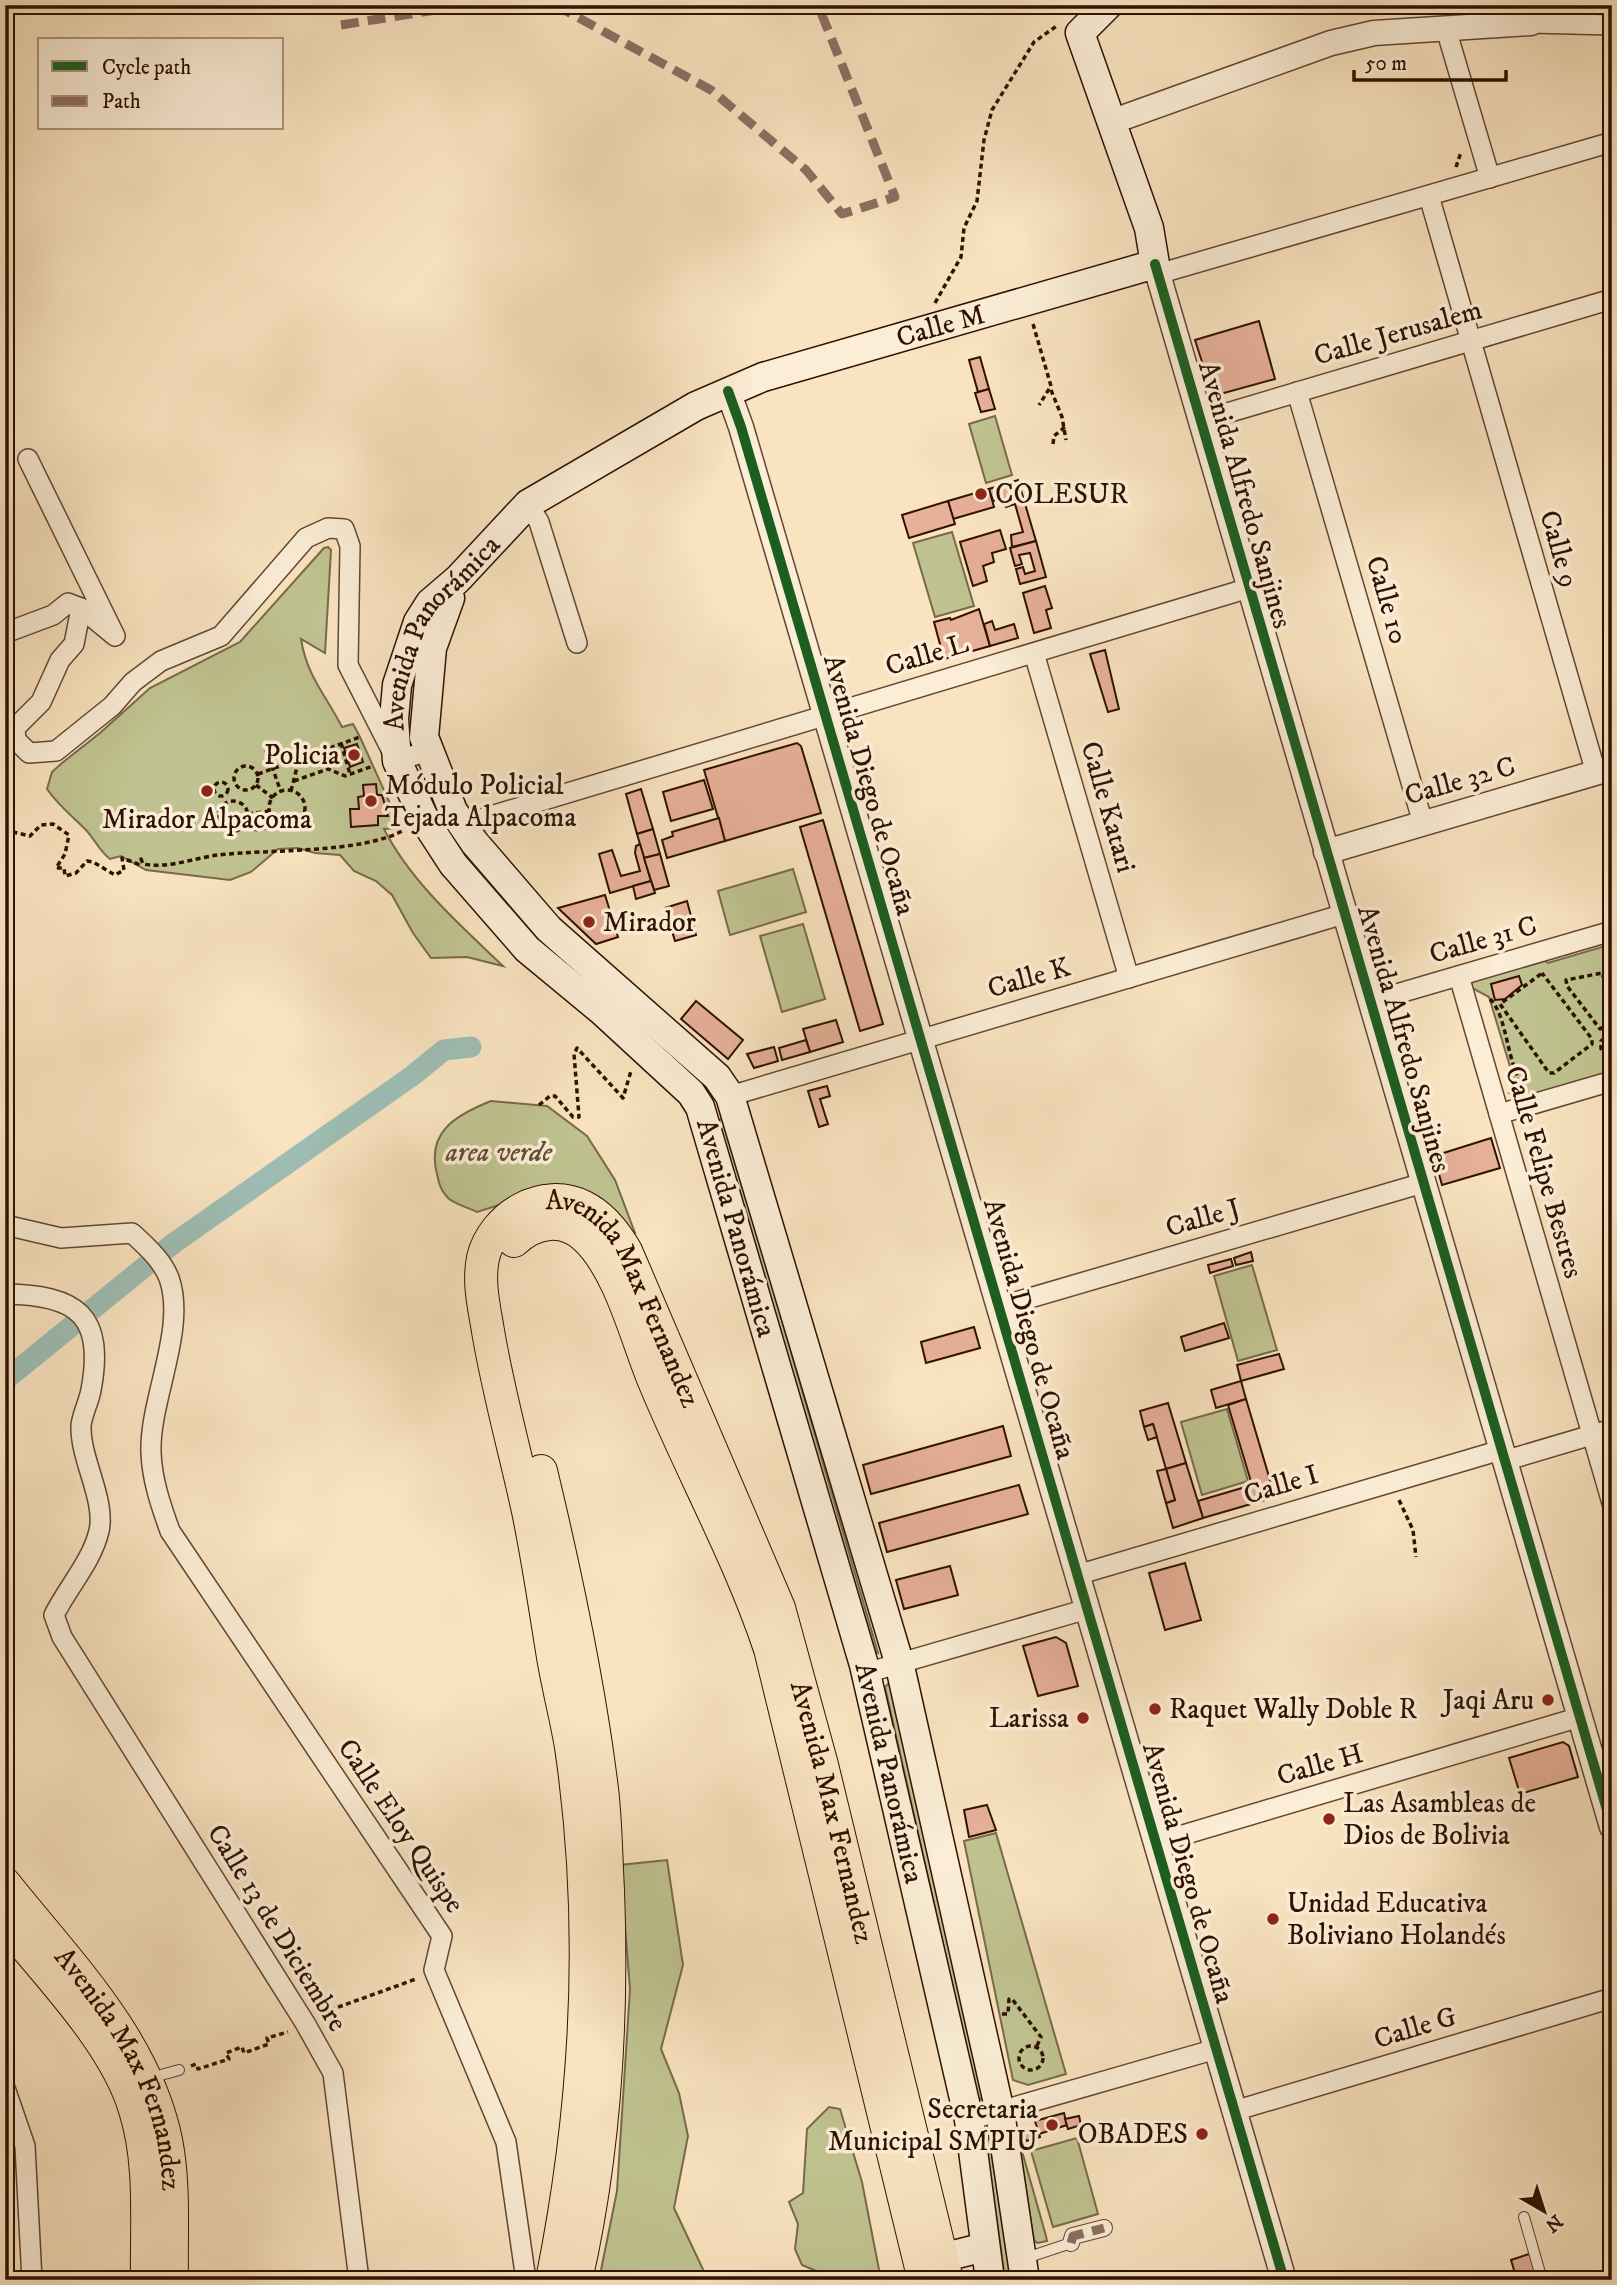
<svg xmlns="http://www.w3.org/2000/svg" width="1617" height="2285" font-family="'IM FELL DW Pica',serif">
<rect width="100%" height="100%" fill="#f9e3c0"/>
<filter id="stains"><feTurbulence type="fractalNoise" baseFrequency=".00286" numOctaves="4"/><feColorMatrix values="0 0 0 0 .2 0 0 0 0 .09 0 0 0 0 .02 0 0 0 .5 -.17"/></filter>
<radialGradient id="worn" r=".72"><stop offset=".6" stop-color="#630" stop-opacity="0"/><stop offset="1" stop-color="#630" stop-opacity=".3"/></radialGradient>
<g fill="#c0c391" stroke="#786a4a" stroke-width="2">
<polygon points="995,416 1012,475 986,483 969,424"/>
<polygon points="952,532 974,606 935,617 913,543"/>
<path d="M328,547l3,3 -6,103 -24,-14c6,38 25,56 41,88l11,-3 7,13 41,91 -17,1c27,53 77,97 119,137l-36,-9 -36,1 -18,-25 -21,-38 -16,-14 -22,-10 -14,-16 -25,-2 -17,-5 -20,1 -27,23 -21,8 -84,-10 -25,-14 -11,3c-11,-8 -15,-20 -25,-30 -14,-14 -27,-24 -38,-40l5,-17 10,-9 38,-30 50,-45 90,-46 84,-94z"/>
<polygon points="793,869 806,912 730,935 718,891"/>
<polygon points="803,924 825,999 782,1012 760,936"/>
<polygon points="1612,944 1612,1071 1522,1098 1509,1093 1515,1083 1489,997 1472,988 1472,982 1543,960 1548,963"/>
<path d="M491,1101l56,5 40,30 28,44 20,53 -18,3 -105,-35 -35,11c-9,-5 -21,-7 -29,-14 -7,-7 -9,-14 -11,-24 -11,-42 19,-59 54,-73z"/>
<polygon points="721,1119 724,1120 878,1653 875,1652 718,1121"/>
<polygon points="1252,1265 1277,1350 1238,1361 1214,1276"/>
<polygon points="1227,1409 1248,1481 1202,1495 1181,1422"/>
<polygon points="888,1684 891,1686 983,2097 981,2099 978,2098 885,1687"/>
<polygon points="996,1833 1066,2074 1028,2085 1013,2080 964,1841"/>
<polygon points="667,1860 683,1965 661,2049 679,2093 688,2136 674,2208 708,2280 599,2280 617,2191 630,1989 620,1865"/>
<polygon points="829,2107 840,2109 862,2182 881,2280 851,2280 848,2276 823,2274 802,2265 795,2249 798,2224 789,2202 803,2193 807,2129"/>
<polygon points="985,2136 989,2136 1011,2280 1005,2280"/>
<polygon points="1018,2137 1046,2236 1047,2241 1038,2243 1034,2241"/>
<polygon points="1077,2138 1098,2214 1053,2227 1031,2151"/>
</g>
<g fill="none" stroke-linecap="round" stroke-linejoin="round">
<polyline stroke="#9ebeb5" stroke-width="21" points="5,1380 174,1243 412,1076 444,1050 471,1047"/>
</g>
<g fill="#e7b099" stroke="#2f1102" stroke-width="2">
<polygon points="1259,321 1275,379 1213,396 1195,340"/>
<polygon points="980,357 989,389 978,392 969,360"/>
<polygon points="989,389 995,409 981,412 975,393"/>
<polygon points="1018,480 1036,541 1012,547 1011,535 1023,532 1015,504 1006,507 1004,498 993,501 989,489"/>
<polygon points="989,489 994,507 953,519 948,501"/>
<polygon points="948,501 955,524 909,538 902,515"/>
<polygon points="1000,530 1006,549 992,553 994,562 983,566 987,581 973,586 960,542"/>
<polygon points="1036,541 1046,577 1020,584 1016,569 1023,567 1025,574 1035,571 1030,553 1019,555 1022,564 1015,566 1010,548"/>
<polygon points="1045,586 1052,608 1046,610 1051,628 1034,633 1023,593"/>
<polygon points="979,609 990,646 944,659 934,622 950,618 951,620"/>
<polygon points="992,621 995,630 1014,624 1018,638 990,646 984,624"/>
<polygon points="1105,650 1119,709 1108,712 1090,654"/>
<polygon points="797,743 801,746 821,813 725,841 704,770"/>
<polygon points="357,744 363,762 350,767 344,748"/>
<polygon points="704,780 713,809 671,821 663,792"/>
<polygon points="376,784 377,795 382,795 388,816 378,816 378,825 351,827 350,809 359,809 358,797 364,796 363,785"/>
<polygon points="641,789 653,829 637,834 626,794"/>
<polygon points="719,818 725,841 667,858 662,840 673,836 672,832"/>
<polygon points="823,820 883,1024 860,1031 800,827"/>
<polygon points="653,829 660,854 644,858 637,834"/>
<polygon points="640,844 651,881 610,893 599,854 612,850 621,876 640,871 635,853 636,846"/>
<polygon points="660,854 669,886 654,890 644,858"/>
<polygon points="651,881 655,893 636,899 633,886"/>
<polygon points="605,895 618,937 596,944 558,908"/>
<polygon points="687,901 696,935 675,941 665,908"/>
<polygon points="1519,976 1522,985 1505,999 1495,1000 1491,984"/>
<polygon points="696,1001 743,1040 728,1059 681,1019"/>
<polygon points="836,1020 843,1042 810,1052 803,1029"/>
<polygon points="806,1040 810,1052 782,1060 779,1048"/>
<polygon points="774,1047 778,1061 754,1068 747,1054"/>
<polygon points="827,1086 830,1096 820,1099 828,1124 819,1127 808,1091"/>
<polygon points="1491,1138 1500,1168 1442,1185 1434,1156"/>
<polygon points="1251,1252 1253,1261 1236,1265 1234,1258"/>
<polygon points="1231,1259 1233,1266 1210,1273 1208,1265"/>
<polygon points="1224,1323 1229,1338 1185,1351 1181,1337"/>
<polygon points="974,1327 980,1348 926,1363 921,1342"/>
<polygon points="1279,1354 1284,1369 1241,1381 1237,1365"/>
<polygon points="1241,1381 1246,1399 1216,1408 1211,1390"/>
<polygon points="1246,1399 1275,1497 1203,1518 1198,1501 1252,1485 1228,1405"/>
<polygon points="1168,1403 1186,1463 1166,1469 1153,1424 1144,1427 1140,1411"/>
<polygon points="1153,1424 1157,1437 1148,1440 1144,1427"/>
<polygon points="1003,1426 1011,1456 871,1494 863,1465"/>
<polygon points="1186,1463 1203,1518 1173,1528 1166,1503 1175,1500 1166,1469"/>
<polygon points="1166,1469 1175,1500 1166,1503 1157,1471"/>
<polygon points="1019,1485 1028,1514 887,1552 879,1523"/>
<polygon points="1185,1563 1201,1620 1165,1630 1149,1573"/>
<polygon points="950,1566 958,1595 904,1609 896,1580"/>
<polygon points="1056,1637 1066,1643 1078,1686 1038,1696 1023,1646"/>
<polygon points="1563,1742 1569,1746 1578,1777 1520,1794 1509,1758"/>
<polygon points="987,1805 996,1830 969,1837 964,1810"/>
<polygon points="1064,2113 1067,2125 1039,2134 1035,2121"/>
<polygon points="1079,2116 1081,2125 1068,2129 1065,2119"/>
<polygon points="1037,2128 1040,2137 1026,2141 1023,2132"/>
<polygon points="1532,2253 1540,2280 1517,2280 1511,2260"/>
</g>
<g fill="none" stroke-linecap="round" stroke-linejoin="round">
<defs>
<g id="service">
<polyline points="150,2078 179,2070"/>
<polyline points="1524,2217 1542,2280"/>
<polyline points="1023,2259 1071,2243"/>
</g>
<polyline id="pedestrian" points="1071,2243 1073,2236 1104,2228"/>
<g id="minor">
<polyline points="1531,23 1612,25"/>
<polyline points="1446,29 1490,178"/>
<polyline points="1429,196 1596,773"/>
<polyline points="1158,274 1612,142"/>
<polyline points="1297,392 1423,823"/>
<polyline points="1200,421 1612,299"/>
<polyline points="28,459 115,636 81,608"/>
<polyline points="528,504 539,522 577,643"/>
<polyline points="5,633 53,615 68,603 81,608 74,644 60,660 41,702 15,728 16,740 29,753 56,751 112,706 133,682 161,661 221,636 306,538 328,528 344,529 350,546 348,665 397,761 430,750"/>
<polyline points="1034,653 1129,978"/>
<polyline points="461,825 1249,588"/>
<polyline points="1459,976 1612,1503"/>
<polyline points="1369,1002 1612,931"/>
<polyline points="730,1096 1344,914"/>
<polyline points="1499,1114 1612,1081"/>
<path d="M5,1225l56,13 71,-5c14,13 30,27 37,45 18,51 -20,122 -18,175 1,27 10,53 19,78l272,405 -8,34 72,172 20,138"/>
<path d="M5,1294c72,1 100,21 86,96 -2,12 -9,24 -10,36 -1,33 25,74 18,105 -7,30 -31,56 -45,84l8,22 243,386 28,50 26,207"/>
<polyline points="999,1307 1423,1183"/>
<polyline points="1504,1461 1612,1429"/>
<polyline points="1077,1575 1501,1450"/>
<polyline points="866,1673 1087,1609"/>
<polyline points="1156,1843 1580,1717"/>
<polyline points="5,2088 25,2146 32,2280"/>
<polyline points="1234,2111 1612,1998"/>
<polyline points="969,2120 1216,2049"/>
</g>
<g id="tertiary">
<polyline points="1111,122 1331,43 1374,33 1531,23 1533,5"/>
<polyline points="1155,264 1612,1827"/>
<polyline points="728,391 741,427 1284,2280"/>
<polyline points="1326,852 1612,768"/>
</g>
<g id="secondary">
<polyline points="450,598 432,648 424,737 453,811 474,842 549,929 717,1077 730,1096 899,1662 1000,2112 1025,2280"/>
<polyline points="921,2263 985,2247"/>
<path id="s1" d="M990,2280l-21,-160 -105,-455 -164,-558 -9,-14 -89,-82 -75,-62 -74,-85 -26,-40 -30,-63 -3,-42 3,-34 21,-63 12,-19 28,-24 70,-75 168,-98 67,-29 392,-113 -6,-36 -69,-195 28,-28"/>
</g>
<g id="primary">
<path d="M514,1241c21,-20 49,-24 71,-4 35,32 51,101 69,144 37,90 85,175 116,268l154,631"/>
<path d="M541,1471c25,104 48,212 61,318 4,33 4,67 6,101 5,131 -3,262 -32,390"/>
<path id="s2" d="M5,1884c63,79 140,155 161,256 9,45 5,94 6,140"/>
<path d="M5,1922c43,53 111,122 130,188 17,54 11,113 12,170"/>
<path id="s3" d="M552,2280c35,-175 45,-356 19,-533 -5,-30 -13,-60 -18,-90 -8,-49 -15,-98 -25,-146 -13,-60 -30,-120 -40,-180 -4,-25 -10,-48 -5,-73 10,-42 60,-72 101,-51 18,9 32,27 42,44l153,357 43,157 125,515"/>
</g>
</defs>
<use href="#service" stroke="#624632" stroke-width="12"/>
<use href="#pedestrian" stroke="#624632" stroke-width="18"/>
<use href="#minor" stroke="#624632" stroke-width="22"/>
<use href="#tertiary" stroke="#624632" stroke-width="27"/>
<use href="#secondary" stroke="#2f1102" stroke-width="31"/>
<use href="#primary" stroke="#2f1102" stroke-width="34"/>
<g stroke="#2f1102" stroke-width="3.5" stroke-dasharray="5 3.5" stroke-linecap="butt">
<polyline points="1456,167 1461,152"/>
<polyline points="935,303 961,257 964,228 977,201 984,140 992,110 1034,42 1058,25"/>
<polyline points="1033,324 1051,386 1039,405"/>
<polyline points="1051,390 1062,417 1066,440"/>
<polyline points="1053,444 1054,436 1065,427"/>
<polyline points="341,743 350,774"/>
<polyline points="266,750 281,792"/>
<circle cx="246" cy="778" r="12"/>
<polyline points="258,774 360,737"/>
<polyline points="294,781 328,769 345,776 373,766"/>
<circle cx="221" cy="789" r="7"/>
<polyline points="256,785 273,798"/>
<circle cx="287" cy="808" r="18"/>
<polyline points="291,791 297,767 295,759"/>
<circle cx="233" cy="816" r="15"/>
<polyline points="248,814 270,811"/>
<polyline points="244,828 259,830 277,825"/>
<path d="M5,834l4,-3 21,5 11,-11 12,-1 16,11 -4,19 -9,14h8l1,8 11,-3 11,-12 6,1 22,13 9,-5 -2,-12 16,6 3,-5 2,5c25,5 51,-6 75,-9 52,-6 143,-1 186,-25"/>
<polyline points="1541,974 1500,1004 1549,1073 1554,1073 1592,1044 1592,1039 1542,973"/>
<path d="M1490,999c18,17 17,69 34,87"/>
<polyline points="1612,1004 1602,973 1566,980 1567,986 1600,1029 1612,1022"/>
<polyline points="1611,1064 1601,1049 1601,1041 1612,1033"/>
<polyline points="539,1105 550,1096 555,1096 573,1117 579,1117 574,1054 577,1048 623,1098 631,1071"/>
<polyline points="1399,1500 1413,1530 1416,1557"/>
<polyline points="322,2013 416,1979"/>
<polyline points="1002,2014 1008,2014 1009,1999 1012,1999 1041,2037 1036,2048"/>
<circle cx="1031" cy="2058" r="12"/>
<polyline points="191,2066 196,2064 198,2069 229,2059 226,2053 242,2047 244,2053 269,2044 267,2038 288,2032"/>
</g>
<use href="#service" stroke="#fbedd6" stroke-width="10"/>
<use href="#pedestrian" stroke="#fbedd6" stroke-width="16"/>
<use href="#minor" stroke="#fbedd6" stroke-width="19"/>
<use href="#tertiary" stroke="#fbedd6" stroke-width="24"/>
<use href="#secondary" stroke="#fbedd6" stroke-width="28"/>
<use href="#primary" stroke="#f9e3c0" stroke-width="32"/>
<g stroke="#8d6e63" stroke-width="9" stroke-dasharray="18 9" stroke-linecap="butt">
<polyline points="555,5 711,90 806,170 842,214 895,197 818,5"/>
<polyline points="341,25 467,5"/>
<polyline points="1071,2243 1073,2236 1104,2228"/>
</g>
<defs>
<g id="cycleway">
<polyline points="1155,264 1612,1827"/>
<polyline points="728,391 741,427 1284,2280"/>
</g>
</defs>
<use href="#cycleway" stroke="#fbedd6" stroke-width="15"/>
<use href="#cycleway" stroke="#1b5e20" stroke-width="10"/>
</g>
<g fill="#8f2418" stroke="#fbedd6" stroke-width="2.5">
<circle cx="981" cy="494" r="7"/>
<circle cx="354" cy="755" r="7"/>
<circle cx="207" cy="791" r="7"/>
<circle cx="371" cy="801" r="7"/>
<circle cx="589" cy="922" r="7"/>
<circle cx="1548" cy="1700" r="7"/>
<circle cx="1155" cy="1709" r="7"/>
<circle cx="1083" cy="1718" r="7"/>
<circle cx="1329" cy="1819" r="7"/>
<circle cx="1273" cy="1919" r="7"/>
<circle cx="1052" cy="2125" r="7"/>
<circle cx="1202" cy="2134" r="7"/>
</g>
<g text-anchor="middle" dominant-baseline="central" stroke-width="7" stroke-linejoin="round" paint-order="stroke">
<g font-size="28" fill="#2f1102" stroke="#fbedd6">
<text stroke="none"><textPath href="#s1" startOffset="2432">Calle M</textPath></text>
<text transform="translate(1398 333) rotate(-16)">Calle Jerusalem</text>
<text transform="translate(1245 495) rotate(74)">Avenida Alfredo Sanjines</text>
<text transform="translate(1559 549) rotate(74)">Calle 9</text>
<text transform="translate(1387 600) rotate(74)">Calle 10</text>
<text stroke="none"><textPath href="#s1" startOffset="1818">Avenida Panorámica</textPath></text>
<text transform="translate(927 655) rotate(-17)">Calle L</text>
<text transform="translate(1460 781) rotate(-16)">Calle 32 C</text>
<text transform="translate(869 785) rotate(74)">Avenida Diego de Ocaña</text>
<text transform="translate(1108 807) rotate(74)">Calle Katari</text>
<text transform="translate(1483 940) rotate(-16)">Calle 31 C</text>
<text transform="translate(1029 978) rotate(-16)">Calle K</text>
<text transform="translate(1404 1039) rotate(74)">Avenida Alfredo Sanjines</text>
<text transform="translate(1544 1172) rotate(74)">Calle Felipe Bestres</text>
<text transform="translate(1203 1218) rotate(-16)">Calle J</text>
<text transform="translate(736 1228) rotate(74)">Avenida Panorámica</text>
<text stroke="none"><textPath href="#s3" startOffset="1258">Avenida Max Fernandez</textPath></text>
<text transform="translate(1029 1329) rotate(74)">Avenida Diego de Ocaña</text>
<text transform="translate(1281 1485) rotate(-17)">Calle I</text>
<text transform="translate(1320 1765) rotate(-16)">Calle H</text>
<text transform="translate(889 1773) rotate(77)">Avenida Panorámica</text>
<text stroke="none"><textPath href="#s3" startOffset="1824">Avenida Max Fernandez</textPath></text>
<text transform="translate(401 1826) rotate(56)">Calle Eloy Quispe</text>
<text transform="translate(1188 1873) rotate(74)">Avenida Diego de Ocaña</text>
<text transform="translate(277 1928) rotate(58)">Calle 13 de Diciembre</text>
<text transform="translate(1415 2028) rotate(-17)">Calle G</text>
<text stroke="none"><textPath href="#s2" startOffset="222">Avenida Max Fernandez</textPath></text>
</g>
<g font-size="28" fill="#2f1102" stroke="#fbedd6" text-anchor="start">
<text x="995" y="494">COLESUR</text>
<text x="340" y="755" text-anchor="end">Policia</text>
<text x="385" y="785">Módulo Policial<tspan x="385" dy="32">Tejada Alpacoma</tspan></text>
<text x="207" y="819" text-anchor="middle">Mirador Alpacoma</text>
<text x="603" y="922">Mirador</text>
<text x="1534" y="1700" text-anchor="end">Jaqi Aru</text>
<text x="1169" y="1709">Raquet Wally Doble R</text>
<text x="1069" y="1718" text-anchor="end">Larissa</text>
<text x="1343" y="1803">Las Asambleas de<tspan x="1343" dy="32">Dios de Bolivia</tspan></text>
<text x="1287" y="1903">Unidad Educativa<tspan x="1287" dy="32">Boliviano Holandés</tspan></text>
<text x="1038" y="2109" text-anchor="end">Secretaria<tspan x="1038" dy="32">Municipal SMPIU</tspan></text>
<text x="1188" y="2134" text-anchor="end">OBADES</text>
</g>
<g font-size="28" font-style="italic" fill="#624f34" stroke="#fbedd6">
<text x="499" y="1152">area verde</text>
</g>
</g>
<rect width="1617" height="2285" fill="none" stroke="#f9e3c0" stroke-width="28"/>
<rect x="7" y="7" width="1603" height="2271" fill="none" stroke="#2f1102" stroke-width="3.5"/>
<rect x="14" y="14" width="1589" height="2257" fill="none" stroke="#2f1102" stroke-width="2"/>
<rect x="38" y="38" width="245" height="91" fill="#fbedd6" stroke="#a99581" stroke-width="2"/>
<rect x="52" y="61" width="35" height="10" fill="#1b5e20" stroke="#a99581" stroke-width="2"/>
<text x="102" y="74" font-size="21" fill="#2f1102">Cycle path</text>
<rect x="52" y="96" width="35" height="10" fill="#8d6e63" stroke="#a99581" stroke-width="2"/>
<text x="102" y="108" font-size="21" fill="#2f1102">Path</text>
<g transform="translate(1544 2211) rotate(141)" stroke="#fbedd6" stroke-width="5" paint-order="stroke">
<path d="M0-5L12 26L0 18L-12 26Z" fill="#2f1102"/>
<text y="-10" font-size="19" font-weight="bold" text-anchor="middle" fill="#2f1102">N</text>
</g>
<path d="M1354 70v10h152v-10" fill="none" stroke="#2f1102" stroke-width="3.5"/>
<text x="1365" y="70" font-size="21" fill="#2f1102" stroke="#fbedd6" stroke-width="5" paint-order="stroke">50 m</text>
<rect width="100%" height="100%" filter="url(#stains)"/>
<rect width="100%" height="100%" fill="url(#worn)"/>
</svg>
